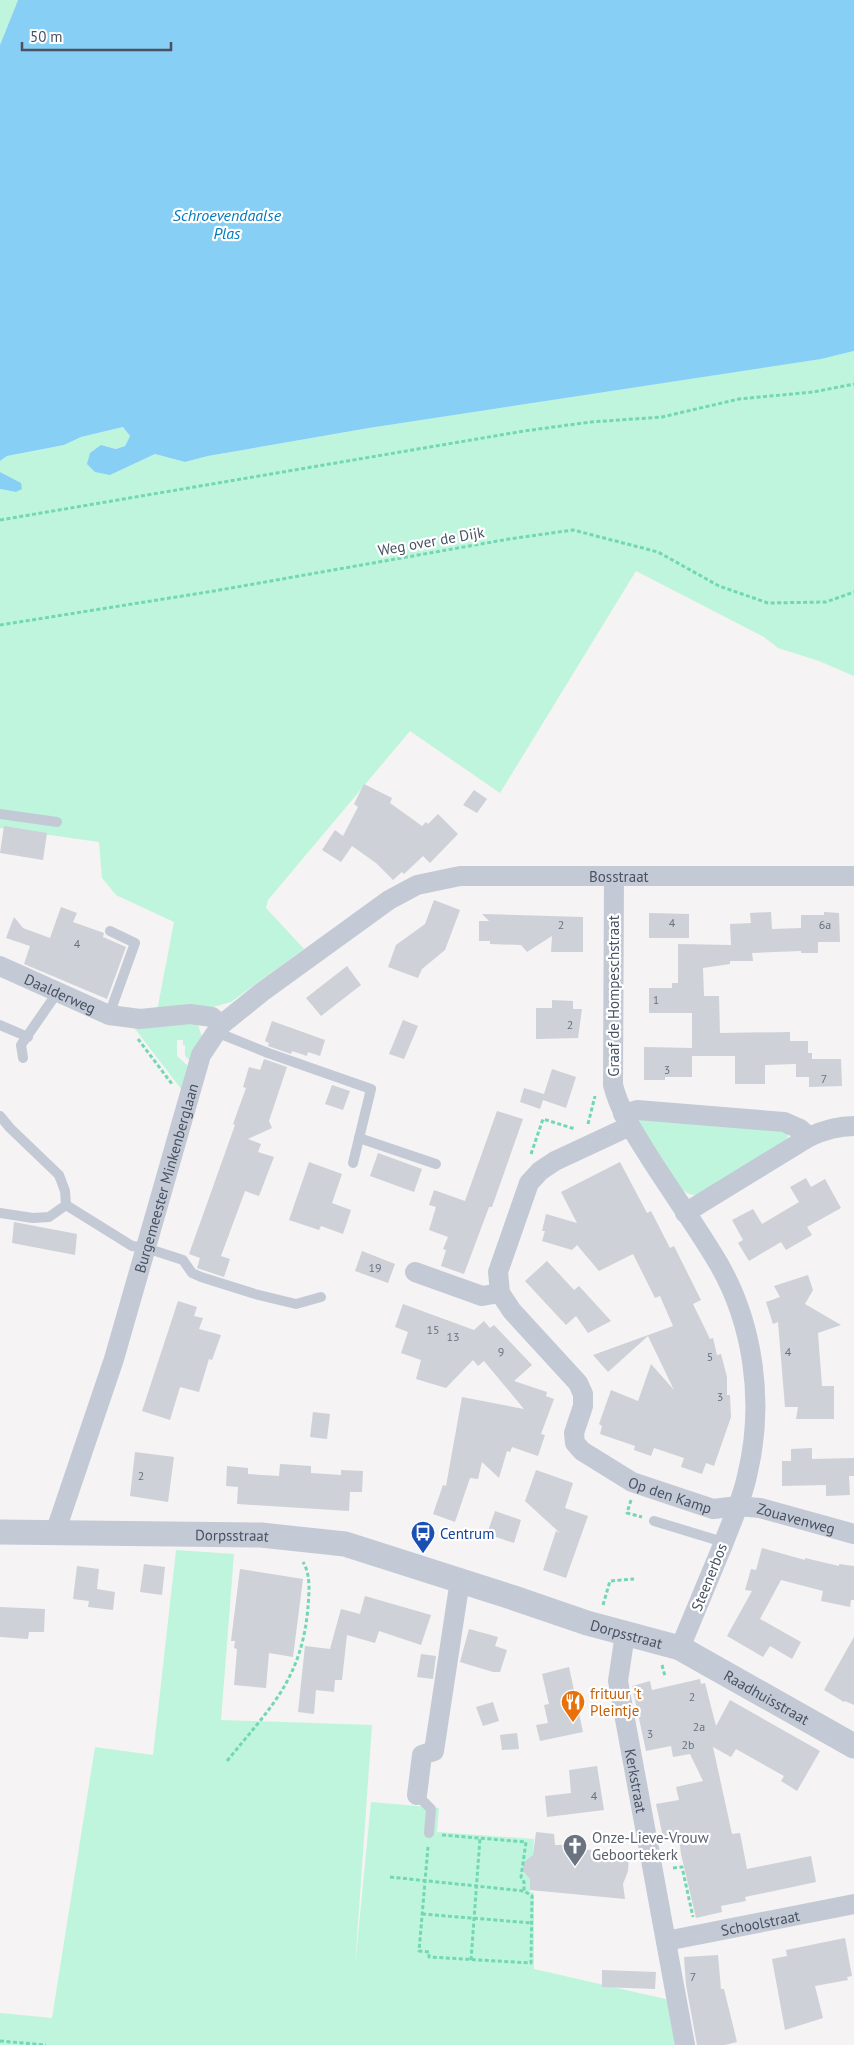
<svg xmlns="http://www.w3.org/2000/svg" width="854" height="2045" font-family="'PT Sans',sans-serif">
<rect width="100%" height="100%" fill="#f5f3f3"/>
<g fill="#bff5dc">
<polygon points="0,0 18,0 0,45"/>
<polygon points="854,351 854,676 819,661 778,648 764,637 636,571 500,793 410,731 268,900 266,908 304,949 231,1002 213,1007 157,1011 174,922 116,895 102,878 99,842 0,828 0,489 16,492 9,477 0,472 0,461 7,456 64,445 81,437 123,427 130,436 125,446 117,449 101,445 110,475 155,454 185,462 208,456 369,428 820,359"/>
<polygon points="191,1020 198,1025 202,1037 190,1061 185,1056 185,1045 183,1045 183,1040 177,1040 177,1056 189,1067 182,1090 132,1025"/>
<path d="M648,1115l139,17 1,4 -3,7 -83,51c-10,2 -14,1 -22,-7l-42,-66z"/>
<polygon points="176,1550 234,1554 221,1720 372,1725 355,1966 371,1802 439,1808 437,1832 534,1839 530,1892 534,1893 534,1969 670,2000 678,2045 0,2045 0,2013 52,2018 95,1747 153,1755"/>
</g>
<g fill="#88cff6">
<polygon points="18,0 854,0 854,351 821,359 369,428 208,456 185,462 155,454 110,475 95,472 87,464 90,453 101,445 116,449 125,446 130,436 123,427 81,437 64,445 7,456 0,461 0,45"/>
<polygon points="0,472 21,483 22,489 16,492 0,489"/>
</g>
<g fill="#ced1d8">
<polygon points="364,784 392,798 390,803 422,826 426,822 428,824 438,814 458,834 430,863 423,856 404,874 402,872 393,880 376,863 352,846 341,862 322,850 335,830 343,836 358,807 354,804"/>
<polygon points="474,790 487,799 477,813 463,805"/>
<polygon points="4,826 47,833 43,860 0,853"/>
<polygon points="434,900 460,910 445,950 422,969 418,978 388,967 396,945 425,924"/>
<polygon points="61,907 77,913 73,922 104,933 103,937 126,947 107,999 24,964 30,946 6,938 14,917 23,928 50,938"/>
<polygon points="771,912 772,929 801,928 801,915 824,915 824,912 839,913 840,942 818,942 818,953 801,953 801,951 752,953 753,961 730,961 730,964 703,968 704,996 719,996 720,1033 790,1032 790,1041 808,1041 808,1053 812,1053 812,1059 841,1059 842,1086 809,1087 809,1077 796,1077 796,1064 765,1065 765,1084 735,1084 735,1056 692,1056 692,1077 665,1077 665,1080 644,1080 644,1047 692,1048 692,1013 649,1013 649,988 672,988 672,983 678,983 678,944 731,945 730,924 751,923 750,913"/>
<polygon points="649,913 689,914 689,938 649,938"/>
<polygon points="482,914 583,917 583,952 551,952 552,936 527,952 521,945 490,944 490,941 479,941 479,921 489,921"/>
<polygon points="347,966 361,985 321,1016 306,998"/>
<polygon points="552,1000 573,1001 573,1009 582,1009 578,1038 536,1039 536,1008 552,1008"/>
<polygon points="403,1020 418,1026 404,1059 389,1054"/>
<polygon points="272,1021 325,1040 320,1056 308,1052 307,1056 292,1051 291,1054 268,1046 269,1043 265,1041"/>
<polygon points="264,1059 287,1067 269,1121 272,1128 248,1139 261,1144 258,1152 274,1157 259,1196 245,1191 221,1256 230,1259 224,1277 197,1268 200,1258 189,1254 235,1125 233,1124 246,1088 243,1087 249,1067 260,1070"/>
<polygon points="552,1069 576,1077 566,1108 543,1100 540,1109 520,1102 524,1088 544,1094"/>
<polygon points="332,1085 350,1091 343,1110 325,1104"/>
<polygon points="497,1111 523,1119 492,1207 489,1207 464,1274 441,1266 446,1250 443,1249 448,1237 429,1230 436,1207 429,1205 434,1190 465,1201"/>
<polygon points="378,1153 422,1169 414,1192 370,1176"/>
<polygon points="309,1162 342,1174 332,1203 351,1210 343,1234 321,1226 319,1230 289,1220"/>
<polygon points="620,1162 647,1213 651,1211 670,1248 674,1246 701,1300 693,1304 710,1339 713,1338 717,1355 721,1354 727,1377 727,1395 730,1395 731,1417 714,1466 706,1463 702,1474 681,1467 684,1458 654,1448 651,1456 634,1450 635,1446 600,1434 602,1426 599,1424 611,1390 638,1401 651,1364 674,1390 648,1336 608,1372 593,1355 673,1326 660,1296 655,1298 633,1254 599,1271 577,1245 572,1250 542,1241 545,1231 542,1231 546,1214 577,1223 561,1192"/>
<polygon points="806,1178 811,1187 825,1179 841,1208 807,1227 812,1235 786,1250 781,1242 749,1261 738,1243 743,1240 732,1220 753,1209 762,1224 799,1202 790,1187"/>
<polygon points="14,1222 77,1234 75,1255 12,1243"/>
<polygon points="362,1251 395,1264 388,1283 355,1271"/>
<polygon points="547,1261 574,1290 579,1286 611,1321 588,1333 576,1316 566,1325 525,1281"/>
<polygon points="808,1275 813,1290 805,1304 841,1325 818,1333 822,1386 834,1386 834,1419 796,1419 798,1407 785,1407 778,1322 773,1324 766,1302 780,1297 774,1286"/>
<polygon points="178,1301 197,1307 194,1316 203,1318 199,1329 221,1335 212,1360 209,1359 199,1392 180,1387 170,1420 142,1411"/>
<polygon points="403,1304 474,1330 484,1321 490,1328 494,1325 532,1365 514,1381 547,1392 546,1396 554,1399 541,1434 545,1435 538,1456 512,1447 510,1452 507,1451 499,1478 482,1462 478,1479 470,1478 455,1522 433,1514 443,1485 446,1486 462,1397 524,1409 484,1361 478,1366 473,1360 446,1388 416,1379 421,1360 401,1353 408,1332 395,1327"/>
<polygon points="313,1412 330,1414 327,1439 310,1437"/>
<polygon points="812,1448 812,1459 854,1458 854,1476 849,1476 850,1495 826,1496 826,1485 782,1486 782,1461 791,1461 791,1449"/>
<polygon points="135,1452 174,1457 168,1502 130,1496"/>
<polygon points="280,1464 311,1466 311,1473 341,1475 341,1470 363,1471 362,1492 350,1492 349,1511 237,1504 238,1487 226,1486 227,1466 248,1468 248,1474 279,1476"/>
<polygon points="536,1470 573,1483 565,1508 588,1516 566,1578 543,1570 556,1531 560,1533 525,1501"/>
<polygon points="495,1511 521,1520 514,1543 487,1534"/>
<polygon points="762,1548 805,1560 805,1558 839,1566 839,1564 854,1566 854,1600 851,1600 850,1607 821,1601 823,1591 781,1580 760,1619 801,1642 792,1659 770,1646 763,1657 727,1636 752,1591 745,1590 751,1569 756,1570"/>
<polygon points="144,1564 165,1567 162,1595 140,1592"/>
<polygon points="77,1566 99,1569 97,1589 115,1592 113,1610 88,1607 89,1601 73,1599"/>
<polygon points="240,1569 303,1579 293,1657 269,1653 266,1688 234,1685 237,1649 234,1648 235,1641 231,1641"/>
<polygon points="365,1596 431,1615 421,1645 379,1631 375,1643 347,1635 342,1680 335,1680 334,1692 316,1690 314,1714 298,1712 305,1646 330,1649 341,1609 360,1614"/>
<polygon points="0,1607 45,1609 44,1632 29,1632 28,1639 0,1637"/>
<polygon points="469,1629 498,1637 495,1646 507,1650 500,1672 493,1672 460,1662"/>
<polygon points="854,1637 854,1705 845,1701 844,1702 824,1690"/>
<polygon points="421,1654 436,1656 433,1679 417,1677"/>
<polygon points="569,1667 583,1732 540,1741 536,1725 548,1723 544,1705 549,1704 542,1674"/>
<polygon points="700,1679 701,1684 705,1683 716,1726 730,1700 820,1751 797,1791 781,1781 784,1776 736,1749 731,1757 713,1747 732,1834 740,1833 747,1869 811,1856 816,1882 745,1897 746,1901 721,1906 722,1912 696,1918 681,1854 679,1838 664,1842 656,1804 679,1800 676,1787 703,1781 690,1754 673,1757 671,1746 646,1751 632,1686 650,1681 652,1690"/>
<polygon points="493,1702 499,1721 483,1726 476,1707"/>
<polygon points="517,1733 519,1749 502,1750 500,1735"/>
<polygon points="597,1766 604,1810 547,1817 545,1796 571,1793 569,1770"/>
<polygon points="536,1832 554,1834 555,1845 573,1845 572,1848 629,1854 628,1871 623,1884 625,1899 530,1890 530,1879 524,1872 523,1867 524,1862 533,1855"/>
<polygon points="845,1938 852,1976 847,1977 848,1980 815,1986 823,2018 785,2030 772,1959 787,1956 786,1950"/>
<polygon points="718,1955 721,1989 724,1989 737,2042 725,2045 697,2045 686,1985 684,1957"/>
<polygon points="602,1970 656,1972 655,1989 602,1987"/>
</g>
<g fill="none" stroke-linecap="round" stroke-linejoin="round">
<g stroke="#72d8b4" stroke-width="3" stroke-dasharray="4 2.5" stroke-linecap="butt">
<polyline points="0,520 524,431 591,422 662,417 739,399 813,392 854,384"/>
<polyline points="0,625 214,591 509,539 573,530 658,552 719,586 768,603 826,602 854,592"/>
<polyline points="138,1039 172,1084"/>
<polyline points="588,1124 595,1096"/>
<polyline points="531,1154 543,1119 575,1129"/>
<polyline points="631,1500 627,1513 642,1517"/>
<polyline points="603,1605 610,1581 634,1579"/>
<polyline points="662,1665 665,1676"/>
<path d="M227,1761c43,-53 75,-82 81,-154 1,-14 3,-32 -5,-45"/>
<polyline points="442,1835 526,1842 521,1877 524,1882 524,1891"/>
<polyline points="673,1868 682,1867 693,1917"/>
<path d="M390,1877l134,14 8,5 -1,67 -102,-6v-5l-10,-1c3,-35 6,-70 9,-104"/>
<polyline points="422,1914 532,1923"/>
<polyline points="471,1960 480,1838"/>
<polyline points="0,2041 46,2045"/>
</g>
<g stroke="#c3cad5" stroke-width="10">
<polyline points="0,814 57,822"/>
<polyline points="109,1015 135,943 110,931"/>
<polyline points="0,1025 28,1037"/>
<polyline points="216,1032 268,1053 371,1089 353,1163"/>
<polyline points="23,1058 21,1045 57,993"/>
<polyline points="0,1116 10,1128 59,1175 65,1191 66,1205 49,1217 33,1218 0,1213"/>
<polyline points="359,1138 436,1164"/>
<polyline points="66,1205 132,1246 146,1248 183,1260 192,1273 201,1277 255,1294 296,1304 321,1297"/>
<polyline points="654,1521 723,1542"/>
<polyline points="417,1795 431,1809 429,1833"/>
</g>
<g stroke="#c3cad5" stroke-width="20">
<path d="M614,876l-1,209c7,27 22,49 37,73 21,33 44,65 64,98 40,64 51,147 33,220 -5,24 -16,47 -25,71 -14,33 -28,67 -42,101"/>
<path id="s1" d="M0,966l109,49 31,4 50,-5 22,3 9,8"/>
<path d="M623,1114l14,-4 147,12 16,7 9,8c15,-7 28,-11 45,-11"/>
<path id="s2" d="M630,1126l-75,35 -15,10 -11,12 -31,89 2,21 12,18 66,72 5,11v12l-9,27 1,10 7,8 50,31 81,27 25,-3 22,2 94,26"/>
<polyline points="685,1213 809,1137"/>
<polyline points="415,1272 482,1296 500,1293"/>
<path id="s3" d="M55,1533l59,-174 87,-304 20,-30 41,-33 127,-92 28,-15 43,-9h394"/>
<path id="s4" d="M625,1634l-7,47 67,364"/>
<polyline points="417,1795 422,1755 434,1751 460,1580"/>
<path id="s5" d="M666,1941l188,-37"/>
</g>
<path stroke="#c3cad5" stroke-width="25" id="s6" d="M0,1532l261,3 84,9 169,54 73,25 93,25 174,98"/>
</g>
<defs>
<symbol id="bus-pin" viewBox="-11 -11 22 30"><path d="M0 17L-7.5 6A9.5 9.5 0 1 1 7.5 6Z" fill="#1a4fb4" stroke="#fff"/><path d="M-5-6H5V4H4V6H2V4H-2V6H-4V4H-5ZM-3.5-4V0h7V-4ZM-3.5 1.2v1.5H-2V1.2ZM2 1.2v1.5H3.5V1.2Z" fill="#fff"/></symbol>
<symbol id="restaurant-pin" viewBox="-11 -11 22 30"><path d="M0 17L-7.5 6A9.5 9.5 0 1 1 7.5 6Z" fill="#e8710a" stroke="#fff"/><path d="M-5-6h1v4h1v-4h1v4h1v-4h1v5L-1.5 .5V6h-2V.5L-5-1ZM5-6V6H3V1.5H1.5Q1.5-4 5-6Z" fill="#fff"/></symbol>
<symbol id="church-pin" viewBox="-11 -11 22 30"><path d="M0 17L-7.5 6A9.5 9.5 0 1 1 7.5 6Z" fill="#6b7280" stroke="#fff"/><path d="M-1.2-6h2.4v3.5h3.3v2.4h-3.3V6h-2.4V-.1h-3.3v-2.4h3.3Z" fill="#fff"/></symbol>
</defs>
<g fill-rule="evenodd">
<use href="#bus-pin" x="409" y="1519" width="28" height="38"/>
<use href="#restaurant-pin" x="559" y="1688" width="28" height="38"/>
<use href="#church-pin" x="561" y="1832" width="28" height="38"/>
</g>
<g text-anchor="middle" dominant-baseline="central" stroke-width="4.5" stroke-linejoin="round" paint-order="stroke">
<g font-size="12" fill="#6a7280">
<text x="672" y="922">4</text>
<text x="561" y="924">2</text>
<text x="825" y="924">6a</text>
<text x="77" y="943">4</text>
<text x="656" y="999">1</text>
<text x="570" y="1024">2</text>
<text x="667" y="1069">3</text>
<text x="824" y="1078">7</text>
<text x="375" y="1267">19</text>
<text x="433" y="1329">15</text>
<text x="453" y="1336">13</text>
<text x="501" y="1351">9</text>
<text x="788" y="1351">4</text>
<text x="710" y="1356">5</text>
<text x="720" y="1396">3</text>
<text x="141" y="1475">2</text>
<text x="692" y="1696">2</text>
<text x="699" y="1726">2a</text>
<text x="650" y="1733">3</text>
<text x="688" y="1744">2b</text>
<text x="594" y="1795">4</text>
<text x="693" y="1976">7</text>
</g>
<g font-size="15" fill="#485263" stroke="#fff">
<text transform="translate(431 541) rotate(-10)">Weg over de Dijk</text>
<text stroke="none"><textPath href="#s3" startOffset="980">Bosstraat</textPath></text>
<text stroke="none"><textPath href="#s1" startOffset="66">Daalderweg</textPath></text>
<text transform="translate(613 996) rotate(-90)">Graaf de Hompeschstraat</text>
<text stroke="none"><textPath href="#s3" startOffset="372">Burgemeester Minkenberglaan</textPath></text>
<text stroke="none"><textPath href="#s2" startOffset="524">Op den Kamp</textPath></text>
<text stroke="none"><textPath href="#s2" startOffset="654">Zouavenweg</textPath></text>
<text stroke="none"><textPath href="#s6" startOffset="232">Dorpsstraat</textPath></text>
<text transform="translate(709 1577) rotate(-68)">Steenerbos</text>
<text stroke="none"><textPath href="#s6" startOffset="641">Dorpsstraat</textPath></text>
<text stroke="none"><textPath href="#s6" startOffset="796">Raadhuisstraat</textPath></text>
<text stroke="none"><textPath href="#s4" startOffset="149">Kerkstraat</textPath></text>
<text stroke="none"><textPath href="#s5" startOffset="96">Schoolstraat</textPath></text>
</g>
<g font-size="15" fill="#164399" stroke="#fff" text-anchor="start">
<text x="440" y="1533">Centrum</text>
</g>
<g font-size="15" fill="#c56008" stroke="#fff" text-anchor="start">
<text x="590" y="1693">frituur 't<tspan x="590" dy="17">Pleintje</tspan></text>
</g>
<g font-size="15" fill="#5b616d" stroke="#fff" text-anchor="start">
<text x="592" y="1837">Onze-Lieve-Vrouw<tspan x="592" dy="17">Geboortekerk</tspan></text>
</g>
<g font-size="16" font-style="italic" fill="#007bbe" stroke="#fff">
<text x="227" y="215">Schroevendaalse<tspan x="227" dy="18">Plas</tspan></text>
</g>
</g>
<path d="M22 42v8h149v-8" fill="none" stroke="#485263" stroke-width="2.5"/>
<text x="30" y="42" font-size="15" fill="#485263" stroke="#ffffff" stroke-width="4" paint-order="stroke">50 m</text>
</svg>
